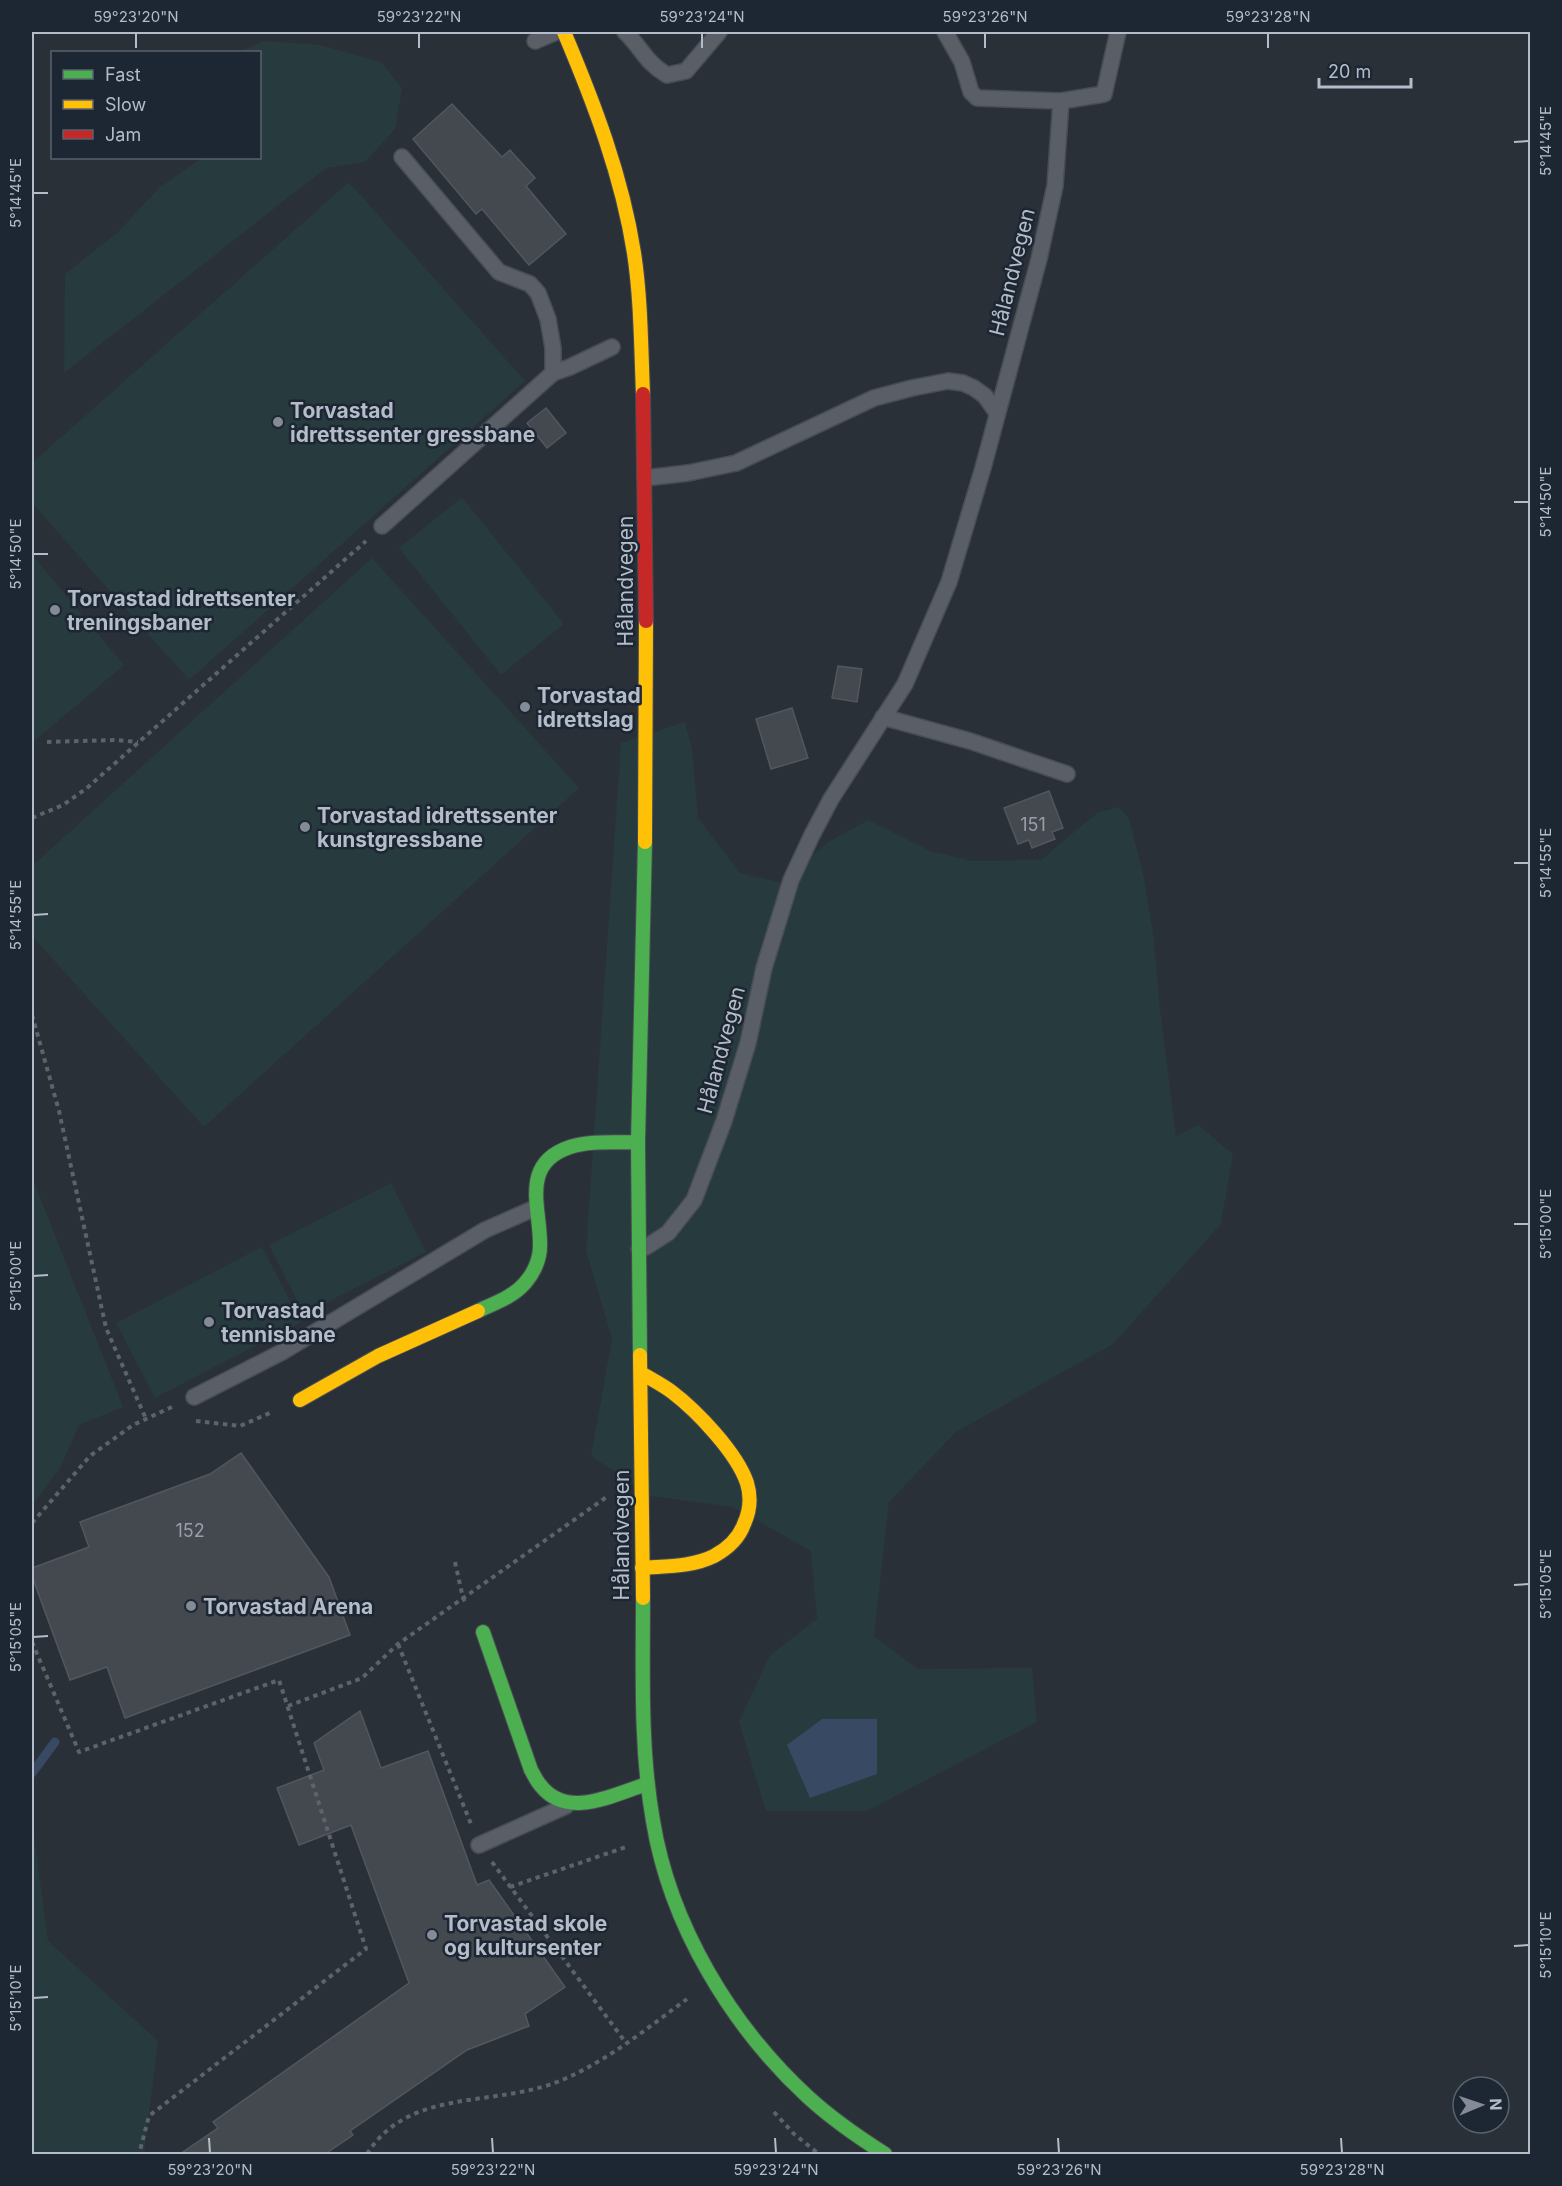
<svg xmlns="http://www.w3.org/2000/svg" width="1562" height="2186" font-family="Inter,sans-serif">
<rect width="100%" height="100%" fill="#2a3038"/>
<g fill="#273a3e">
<polygon points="264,41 320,45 381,62 402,88 395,129 365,162 326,168 64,373 65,274 117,233 159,188 202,158 260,158 260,52 239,52"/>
<polygon points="349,182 525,381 189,680 32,503 32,463"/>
<polygon points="462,497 564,624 501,675 399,548"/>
<polygon points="32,555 124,665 32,743"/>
<polygon points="372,558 579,788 204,1127 32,936 32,866"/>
<polygon points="685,722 692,749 698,818 740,873 782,883 828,842 868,820 930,851 973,861 1041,860 1097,813 1119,807 1129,819 1143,873 1153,932 1160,1009 1176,1136 1198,1125 1233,1154 1221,1224 1113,1344 956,1432 889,1502 874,1636 918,1669 1032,1668 1037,1722 867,1811 766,1811 739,1722 770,1655 817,1619 811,1551 733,1507 650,1496 591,1456 612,1339 586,1250 621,743"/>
<polygon points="32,1177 123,1407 79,1425 60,1468 32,1506"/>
<polygon points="391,1183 426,1252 304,1314 269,1245"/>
<polygon points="262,1247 301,1322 155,1398 116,1323"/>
<polygon points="32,1819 48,1941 158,2041 144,2154 32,2154"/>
</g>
<polygon fill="#384963" points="822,1719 877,1719 877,1774 810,1798 787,1745"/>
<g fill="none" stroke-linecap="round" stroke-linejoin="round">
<polyline stroke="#384963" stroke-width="9" points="32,1773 55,1742"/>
</g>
<g fill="#444950" stroke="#52575f" stroke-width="1.5">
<polygon points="452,104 502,157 510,150 535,178 526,186 566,234 529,265 482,209 476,214 413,139"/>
<polygon points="546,408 566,433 547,448 527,423"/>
<polygon points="838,666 862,669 857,702 832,698"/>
<polygon points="792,708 808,758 771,769 756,719"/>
<polygon points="1049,791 1063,828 1052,832 1055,839 1032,848 1029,840 1018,844 1004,808"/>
<polygon points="241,1453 329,1577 350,1635 125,1718 107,1667 70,1680 32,1576 32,1568 89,1547 80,1522 210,1474"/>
<polygon points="360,1711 381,1768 428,1751 477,1885 489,1880 565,1987 525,2014 529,2026 467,2050 350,2131 353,2135 325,2154 180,2154 218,2128 213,2122 409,1983 351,1825 299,1845 277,1788 324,1770 314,1743"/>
</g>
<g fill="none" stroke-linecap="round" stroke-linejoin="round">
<defs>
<g id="lane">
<path d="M625,32c17,16 20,30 42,43l19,-4 33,-39"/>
<polyline points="945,32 962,62 971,92 977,98 1061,101"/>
<polyline points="535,41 556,32"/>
<polyline points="402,157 499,272 530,284 538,293 548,319 553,348 553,373"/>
<polyline points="645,478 688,473 736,463 874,398 912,388 948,381 963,383 974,388 985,396 997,413"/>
<polyline points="382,526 553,373 570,367 612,347"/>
<polyline points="883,717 970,741 1067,774"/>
<polyline points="639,1249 646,1247 668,1233 694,1200 724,1121 748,1043 764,968 791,880 812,835 831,799 905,684 949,582 983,468 1039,259 1055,186 1061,101 1104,94 1118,32"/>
<polyline points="194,1397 282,1352 485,1230 535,1208"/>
<polyline points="479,1845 566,1806"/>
</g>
<g id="fast">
<path d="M478,1311c17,-8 35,-14 47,-28 9,-10 15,-24 15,-37 1,-37 -21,-82 30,-99 21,-7 46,-4 68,-5"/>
<polyline points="640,1355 638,1142 645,842"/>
<path d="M643,1598c0,74 -3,149 10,223 17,104 78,205 155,276 24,22 50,40 77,57"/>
<path d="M483,1632l48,138c3,5 6,12 10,16 27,34 73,8 106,-2"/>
</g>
<g id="slow">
<path d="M564,32c30,71 58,144 70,221 7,46 7,94 9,141"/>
<polyline points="645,842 646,621"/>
<polyline points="640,1355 643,1598"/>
<path d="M641,1373c10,6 22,12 31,19 25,19 65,61 75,91 4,13 3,28 -3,41 -5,14 -17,25 -30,32 -22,11 -48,10 -72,12"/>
<polyline points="300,1400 378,1356 478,1311"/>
</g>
<polyline id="jam" points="643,394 646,621"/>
</defs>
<use href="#lane" stroke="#484c53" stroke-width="18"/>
<use href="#fast" stroke="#484c53" stroke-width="16"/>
<use href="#slow" stroke="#484c53" stroke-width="16"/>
<use href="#jam" stroke="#484c53" stroke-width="16"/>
<g stroke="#5d636a" stroke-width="4" stroke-dasharray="4.5 4.5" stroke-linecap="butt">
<polyline points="47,742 115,740 138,742"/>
<polyline points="32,818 63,805 87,788 366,541"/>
<polyline points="32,1015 59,1111 106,1328 146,1419"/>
<polyline points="196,1421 240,1426 272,1412"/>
<polyline points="32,1523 90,1456 133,1425 174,1406"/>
<polyline points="455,1562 463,1598 467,1605"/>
<polyline points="32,1642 79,1752 279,1680 366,1949 149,2116 139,2154"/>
<polyline points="398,1644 471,1824"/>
<polyline points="288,1706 362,1678 398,1644 608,1496"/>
<polyline points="492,1862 626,2043"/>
<polyline points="510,1887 626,1847"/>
<polyline points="774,2112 794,2134 819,2154"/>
<path d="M367,2154c41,-66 126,-47 190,-72 48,-19 89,-53 130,-83"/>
</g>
<use href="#lane" stroke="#5a5e66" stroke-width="15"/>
<use href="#fast" stroke="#4caf50" stroke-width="14"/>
<use href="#slow" stroke="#ffc107" stroke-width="14"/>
<use href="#jam" stroke="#c62828" stroke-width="14"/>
</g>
<path fill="none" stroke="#b4bcc9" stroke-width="2" d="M136,33v15M419,33v15M702,33v15M985,33v15M1268,33v15M1514,142l15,-1M33,193h15M1514,502h15M33,554h15M1514,863h15M33,915l15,-1M1514,1224h15M33,1276l15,-1M1514,1585l15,-1M33,1637l15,-1M1514,1946l15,-1M33,1998l15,-1M209,2138l1,15M492,2138l1,15M775,2138l1,15M1058,2138l1,15M1341,2138l1,15"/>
<g fill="#848b96" stroke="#1d2633" stroke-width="2">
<circle cx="278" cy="422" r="6"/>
<circle cx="55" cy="610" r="6"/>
<circle cx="525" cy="707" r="6"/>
<circle cx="305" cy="827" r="6"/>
<circle cx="209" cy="1322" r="6"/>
<circle cx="191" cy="1606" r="6"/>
<circle cx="432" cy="1935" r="6"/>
</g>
<g text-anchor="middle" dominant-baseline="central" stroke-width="5" stroke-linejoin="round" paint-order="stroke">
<g font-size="18" fill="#989fab">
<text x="1033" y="824">151</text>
<text x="190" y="1530">152</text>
</g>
<g font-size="21" fill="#b4bcc9" stroke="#1d2633">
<text transform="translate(1012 272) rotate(-76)">Hålandvegen</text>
<text transform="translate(625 581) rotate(-90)">Hålandvegen</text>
<text transform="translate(721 1050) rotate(-75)">Hålandvegen</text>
<text transform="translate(621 1535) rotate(-90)">Hålandvegen</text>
</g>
<g font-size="21" font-weight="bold" fill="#b4bcc9" stroke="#1d2633" text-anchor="start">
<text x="290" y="410">Torvastad<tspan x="290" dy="24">idrettssenter gressbane</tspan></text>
<text x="67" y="598">Torvastad idrettsenter<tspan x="67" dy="24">treningsbaner</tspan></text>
<text x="537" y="695">Torvastad<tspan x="537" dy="24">idrettslag</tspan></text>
<text x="317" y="815">Torvastad idrettssenter<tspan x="317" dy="24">kunstgressbane</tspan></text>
<text x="221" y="1310">Torvastad<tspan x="221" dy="24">tennisbane</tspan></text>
<text x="203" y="1606">Torvastad Arena</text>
<text x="444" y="1923">Torvastad skole<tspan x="444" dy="24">og kultursenter</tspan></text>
</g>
</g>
<rect width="1562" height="2186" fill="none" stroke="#1d2633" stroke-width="66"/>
<rect x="51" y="51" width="210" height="108" fill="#1d2633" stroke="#59626f" stroke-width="1.5"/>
<rect x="63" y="70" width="30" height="9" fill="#4caf50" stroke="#59626f" stroke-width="1.5"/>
<text x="105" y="81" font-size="18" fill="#b4bcc9">Fast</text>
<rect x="63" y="100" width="30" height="9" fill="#ffc107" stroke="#59626f" stroke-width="1.5"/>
<text x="105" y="111" font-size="18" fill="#b4bcc9">Slow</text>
<rect x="63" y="130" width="30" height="9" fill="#c62828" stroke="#59626f" stroke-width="1.5"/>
<text x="105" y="141" font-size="18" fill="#b4bcc9">Jam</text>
<g transform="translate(1481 2105) rotate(88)"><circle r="28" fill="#1d2633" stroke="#59626f" stroke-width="1.5"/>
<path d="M0-4.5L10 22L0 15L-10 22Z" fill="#848b96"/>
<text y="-9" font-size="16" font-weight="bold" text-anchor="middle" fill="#b4bcc9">N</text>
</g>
<path d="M1319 78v9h92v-9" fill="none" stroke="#b4bcc9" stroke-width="3"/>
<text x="1328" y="78" font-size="18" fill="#b4bcc9" stroke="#1d2633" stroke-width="4.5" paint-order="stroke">20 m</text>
<rect x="33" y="33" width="1496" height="2120" fill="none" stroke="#b4bcc9" stroke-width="2"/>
<g font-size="15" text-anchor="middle" fill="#b4bcc9">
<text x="136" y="22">59°23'20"N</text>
<text x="419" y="22">59°23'22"N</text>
<text x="702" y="22">59°23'24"N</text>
<text x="985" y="22">59°23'26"N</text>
<text x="1268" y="22">59°23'28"N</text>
<text transform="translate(1546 141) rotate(-90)" y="5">5°14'45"E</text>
<text transform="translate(16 193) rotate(-90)" y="5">5°14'45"E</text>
<text transform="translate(1546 502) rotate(-90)" y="5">5°14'50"E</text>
<text transform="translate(16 554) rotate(-90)" y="5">5°14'50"E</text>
<text transform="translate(1546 863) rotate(-90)" y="5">5°14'55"E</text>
<text transform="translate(16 915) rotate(-90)" y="5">5°14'55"E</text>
<text transform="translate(1546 1224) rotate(-90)" y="5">5°15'00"E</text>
<text transform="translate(16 1276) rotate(-90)" y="5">5°15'00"E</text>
<text transform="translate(1546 1584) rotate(-90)" y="5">5°15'05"E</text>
<text transform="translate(16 1637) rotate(-90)" y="5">5°15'05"E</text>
<text transform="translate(1546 1945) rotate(-90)" y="5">5°15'10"E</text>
<text transform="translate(16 1998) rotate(-90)" y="5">5°15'10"E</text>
<text x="210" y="2175">59°23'20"N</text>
<text x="493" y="2175">59°23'22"N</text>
<text x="776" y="2175">59°23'24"N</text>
<text x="1059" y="2175">59°23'26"N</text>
<text x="1342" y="2175">59°23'28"N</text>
</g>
</svg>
